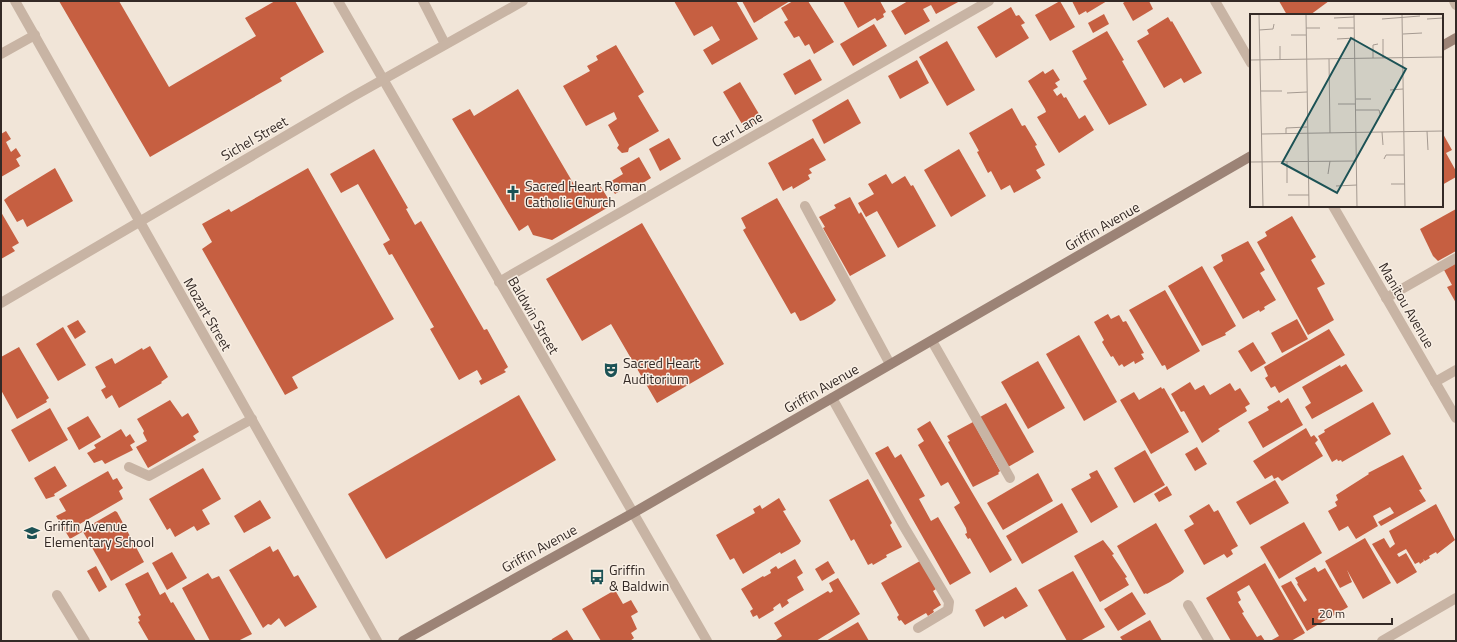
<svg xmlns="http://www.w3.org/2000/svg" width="1457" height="642" font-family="'Titillium Web',sans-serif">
<rect width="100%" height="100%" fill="#f1e5d8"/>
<g fill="#c65f41">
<polygon points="59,1 119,1 169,87 256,36 245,18 275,1 295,1 324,52 280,78 282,81 150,157"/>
<polygon points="674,1 736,1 758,39 712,65 703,50 720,40 712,26 694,36"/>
<polygon points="742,1 790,1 754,23"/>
<polygon points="793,1 808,1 834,42 814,54 809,44 805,46 799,36 794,38 784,22 788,20 781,8"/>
<polygon points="843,1 880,1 886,12 883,14 884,17 877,21 875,18 858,28"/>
<polygon points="908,1 960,1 936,14 931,5 923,9 930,21 905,35 891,11"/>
<polygon points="1060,1 1075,27 1050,41 1035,15"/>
<polygon points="1072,1 1107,1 1087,13 1086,11 1079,15"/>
<polygon points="1126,1 1149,1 1153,9 1133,21 1123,3"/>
<polygon points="1279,1 1329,1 1310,15 1287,15"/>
<polygon points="1011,7 1016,16 1019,15 1025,23 1021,25 1029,38 996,58 977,27"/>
<polygon points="1104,14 1109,24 1093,33 1088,23"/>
<polygon points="1168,17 1171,22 1172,21 1202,73 1184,83 1181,78 1164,88 1137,41 1149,34 1147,30"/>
<polygon points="874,24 887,46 853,66 840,44"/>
<polygon points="1107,31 1124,60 1122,61 1147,105 1109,125 1083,81 1087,79 1072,51"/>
<polygon points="947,41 975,90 947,106 919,57"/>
<polygon points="616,45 644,92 638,96 659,131 629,148 628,152 622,153 617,148 619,145 608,125 617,119 614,112 586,126 563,86 590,71 587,66 598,60 596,56"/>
<polygon points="810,59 822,80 795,95 783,74"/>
<polygon points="917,60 929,83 900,99 888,76"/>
<polygon points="1053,69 1060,80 1055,83 1058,87 1053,90 1057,96 1061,93 1064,98 1066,97 1079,119 1085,115 1094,130 1059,153 1037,117 1046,112 1045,109 1028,81 1043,71 1045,74"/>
<polygon points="740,82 762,119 745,129 723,92"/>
<polygon points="518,89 579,193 598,182 612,205 552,240 533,235 528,225 519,231 452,119 470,109 474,116"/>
<polygon points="848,99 861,123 824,144 812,120"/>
<polygon points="1012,108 1022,126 1025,125 1037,145 1035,146 1045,165 1036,170 1041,178 1014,193 1010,185 1001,190 991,171 988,173 977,152 979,151 969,133"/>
<polygon points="6,131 11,139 6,142 11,152 16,148 21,156 16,159 20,166 1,177 1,134"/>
<polygon points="1442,132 1452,150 1446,153 1456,171 1456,177 1442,185"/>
<polygon points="669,138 681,159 660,171 649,149"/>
<polygon points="813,138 826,160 809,169 812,173 808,175 810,179 793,189 792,186 783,191 768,163"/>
<polygon points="374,149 408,208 406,209 415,225 421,221 484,330 487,329 508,367 504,370 506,372 481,385 479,381 482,379 477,370 459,380 430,329 434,327 392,254 389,255 383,244 390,240 358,184 341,193 330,174"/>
<polygon points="959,149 986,196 951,217 924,170"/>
<polygon points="639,157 651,178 633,189 630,185 615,194 608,183 623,174 620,168"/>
<polygon points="55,168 73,201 27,227 23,219 17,222 4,200 9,196"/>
<polygon points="308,168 394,319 292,377 298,388 285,395 202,249 212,242 202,224 229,209 231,212"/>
<polygon points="886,174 892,184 905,176 911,186 913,185 936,226 898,248 877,211 866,217 858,203 874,194 868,184"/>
<polygon points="850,197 859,214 861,212 886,256 850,276 823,228 825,227 819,217 836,208 834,205"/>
<polygon points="777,198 836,300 832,304 804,320 800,321 795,312 791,314 743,230 746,228 741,218"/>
<polygon points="1456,209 1456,251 1438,261 1433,256 1420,229"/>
<polygon points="1,212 19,243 12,247 15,251 1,259"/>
<polygon points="1292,216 1316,257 1311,260 1325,284 1317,288 1334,320 1308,335 1257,242 1267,236 1265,232"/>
<polygon points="642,223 724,364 657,403 611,324 582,341 546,279"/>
<polygon points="1248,241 1265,270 1260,273 1276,300 1264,307 1265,309 1260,312 1259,310 1243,319 1213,267 1223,261 1221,255"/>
<polygon points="1456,263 1456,303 1447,287 1452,285 1444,270"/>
<polygon points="1202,266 1236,326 1225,333 1226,335 1202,346 1168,286"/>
<polygon points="1165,290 1200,351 1167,370 1165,365 1162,366 1129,310"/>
<polygon points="1108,314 1111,319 1119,315 1123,322 1126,321 1144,353 1141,354 1144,359 1135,364 1134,361 1124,367 1122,364 1119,366 1113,356 1111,357 1102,342 1104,340 1094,322"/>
<polygon points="1297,319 1308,339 1282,353 1271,333"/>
<polygon points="78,320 86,332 75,339 67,326"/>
<polygon points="63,327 86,365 58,381 36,344"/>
<polygon points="1329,329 1345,355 1279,393 1275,386 1271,388 1265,378 1268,376 1264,367"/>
<polygon points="1079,335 1117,402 1084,421 1046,354"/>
<polygon points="1253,342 1266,363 1251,372 1238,351"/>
<polygon points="150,346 168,377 161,382 162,383 119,408 112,395 106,399 101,390 106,387 95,367 112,358 115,364 142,348 143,350"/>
<polygon points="19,347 49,398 46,400 47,402 17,419 1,390 1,357"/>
<polygon points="1038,361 1065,408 1028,429 1001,382"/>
<polygon points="1346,364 1363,391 1312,419 1305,407 1311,403 1302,387 1340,365 1341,367"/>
<polygon points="1190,382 1195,390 1204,385 1210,395 1230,383 1235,391 1240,388 1250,404 1245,407 1247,411 1218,429 1220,431 1202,443 1184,411 1181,412 1171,394"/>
<polygon points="1161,387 1162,389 1164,388 1189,432 1151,454 1120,400 1134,392 1139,400"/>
<polygon points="519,395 556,460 386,559 348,494"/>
<polygon points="1288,398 1303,425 1263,448 1248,422 1269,410 1267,407 1279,400 1281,403"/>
<polygon points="170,400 182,417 188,413 199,432 193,436 196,440 148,468 136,447 147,441 143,433 144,431 137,419"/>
<polygon points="1373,402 1391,434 1342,462 1341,460 1338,461 1337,459 1332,462 1318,436 1325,432 1324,430"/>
<polygon points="1006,403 1034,452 1008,467 980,417"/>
<polygon points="50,408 68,440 29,462 11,430"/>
<polygon points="88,416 101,437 79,450 67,428"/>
<polygon points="930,421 1012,560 990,573 970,538 968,539 965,534 967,533 966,528 954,507 960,503 948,482 941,486 918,445 924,441 917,429"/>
<polygon points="973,422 1000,471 998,473 999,474 973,487 948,442 950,441 947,436"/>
<polygon points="1306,428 1311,437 1314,435 1318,440 1315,443 1323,456 1282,481 1278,477 1274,479 1272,475 1265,479 1253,461"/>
<polygon points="121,429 126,437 130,434 135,442 130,445 133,450 105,464 102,460 94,463 87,453 96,448 94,445"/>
<polygon points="888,446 895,458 901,454 925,496 919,499 931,521 938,517 971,573 950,585 875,453"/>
<polygon points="1197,447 1207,464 1195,471 1185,454"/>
<polygon points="1145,450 1165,485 1134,503 1114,468"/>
<polygon points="1403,455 1422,489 1419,490 1426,501 1381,526 1378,522 1394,513 1390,507 1373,516 1378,526 1356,539 1348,526 1339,531 1328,511 1337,506 1335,502 1338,500 1336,495 1369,474 1368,473"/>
<polygon points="55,466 67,486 54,494 55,496 46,499 34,478"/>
<polygon points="203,468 221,499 202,510 210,524 197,531 194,526 175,537 170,528 167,530 149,499"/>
<polygon points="1097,470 1118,507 1091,523 1071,489 1091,478 1089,474"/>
<polygon points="108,471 113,480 117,478 123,488 119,491 123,499 78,525 82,532 70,539 56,516 66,511 59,499"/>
<polygon points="1038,473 1053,501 1003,530 987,503"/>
<polygon points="868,479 892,523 890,525 902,547 886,555 887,557 873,565 872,563 868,565 854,539 851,541 829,500"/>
<polygon points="1275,480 1289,503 1250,525 1236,502"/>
<polygon points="1167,486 1172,495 1159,502 1154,494"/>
<polygon points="779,498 786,510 783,511 801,541 799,544 781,554 780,552 743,574 734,558 730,560 716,535 755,513 753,509 760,505 762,509"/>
<polygon points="260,500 271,518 244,533 234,516"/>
<polygon points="1062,503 1078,532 1022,564 1006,536"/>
<polygon points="1209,504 1214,512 1218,510 1238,546 1231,550 1233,554 1227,558 1224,554 1204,565 1184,530 1194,524 1189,516"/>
<polygon points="1436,504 1455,540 1437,554 1436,552 1429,556 1430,558 1425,561 1423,559 1424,561 1420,564 1419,562 1415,564 1406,549 1397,554 1399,557 1406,553 1417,572 1397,584 1372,544 1384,538 1390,548 1395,544 1389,531"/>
<polygon points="115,511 117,512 144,562 111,581 82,530"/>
<polygon points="1304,522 1322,553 1279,579 1260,547"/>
<polygon points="1156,523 1184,571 1183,573 1170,582 1147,594 1146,593 1144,594 1117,546"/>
<polygon points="1365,538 1391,583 1363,599 1347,570 1352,582 1340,588 1325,561"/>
<polygon points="1103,540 1114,554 1112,555 1127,577 1125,578 1129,585 1100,602 1074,556"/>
<polygon points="270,546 273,552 278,549 294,577 298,575 317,607 285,627 279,618 271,625 268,624 263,628 229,570"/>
<polygon points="172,552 187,578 167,590 152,563"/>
<polygon points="795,559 803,573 797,577 804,590 787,600 789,603 782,608 780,603 773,608 774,610 759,619 757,615 753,617 750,611 753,609 741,589 763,576 764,577 771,573 770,570 776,566 778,569"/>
<polygon points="828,561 835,573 822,581 815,569"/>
<polygon points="920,561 936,589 933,591 941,605 933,610 934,612 928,616 926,613 905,625 901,620 899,621 897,617 899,615 881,583"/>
<polygon points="1265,563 1305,633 1291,641 1270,641 1279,636 1249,585 1237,592 1241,600 1238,602 1244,612 1242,613 1257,637 1261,635 1265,641 1231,641 1206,598"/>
<polygon points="96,566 107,587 99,592 87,571"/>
<polygon points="1315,567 1318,572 1325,568 1348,607 1307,631 1281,586 1291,581 1304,602 1307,600 1297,584 1298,583 1295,578"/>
<polygon points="1073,571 1105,627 1080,641 1067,641 1038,590"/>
<polygon points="148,572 160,595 165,592 171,603 173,602 196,641 149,641 138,622 140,621 138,617 141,615 125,584"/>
<polygon points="208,573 212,579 219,576 252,634 238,641 210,641 182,588"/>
<polygon points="838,578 860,614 816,641 777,641 776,640 782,636 774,623 828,591 830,593 833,591 829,583"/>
<polygon points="1016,587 1028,606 1005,619 1003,616 984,627 975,610"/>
<polygon points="615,590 623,604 631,600 638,612 631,616 637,629 631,633 634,638 630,641 601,641 582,609"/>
<polygon points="1132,592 1146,614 1118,631 1104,609"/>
<polygon points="1150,620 1162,641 1123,641 1120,637"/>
<polygon points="858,622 869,641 826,641"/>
<polygon points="567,630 574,641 551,641 552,639"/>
</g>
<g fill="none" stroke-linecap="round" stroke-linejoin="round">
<g stroke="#c8b4a4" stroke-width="10">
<polyline points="423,1 445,44"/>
<polyline points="1454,1 1456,5"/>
<polyline points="1,54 35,35"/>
<polyline points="805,206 890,364"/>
<polyline points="499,282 989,1"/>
<polyline points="1386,298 1456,258"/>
<polyline points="932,341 1010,478"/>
<polyline points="1435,382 1456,370"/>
<polyline points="832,398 903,525 949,602 948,610 918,628"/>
<polyline points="129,467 149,476 252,419"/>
<polyline points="57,595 85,641"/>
<polyline points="1188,605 1209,641"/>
</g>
<g stroke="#c8b4a4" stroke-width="10">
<polyline points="15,1 377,641"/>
<polyline points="338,1 707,641"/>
<polyline points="1215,1 1251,63"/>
<polyline points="1333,206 1456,418"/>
<polyline points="1,303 352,97 523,1"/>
<polyline points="1382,641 1456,598"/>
</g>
<g stroke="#9c8376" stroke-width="10">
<polyline points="1442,46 1456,38"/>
<polyline points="403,641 633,513 1251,156"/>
</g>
</g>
<defs>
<symbol id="church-bare" viewBox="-9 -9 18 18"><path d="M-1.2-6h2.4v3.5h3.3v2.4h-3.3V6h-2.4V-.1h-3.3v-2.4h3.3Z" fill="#1c5255" stroke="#f9efe4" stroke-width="2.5" paint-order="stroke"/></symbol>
<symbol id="theatre-bare" viewBox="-9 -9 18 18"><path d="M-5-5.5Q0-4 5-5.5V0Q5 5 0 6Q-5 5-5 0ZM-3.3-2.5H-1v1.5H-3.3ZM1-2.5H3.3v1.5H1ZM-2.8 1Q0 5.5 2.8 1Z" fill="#1c5255" stroke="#f9efe4" stroke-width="2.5" paint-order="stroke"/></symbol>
<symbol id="school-bare" viewBox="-9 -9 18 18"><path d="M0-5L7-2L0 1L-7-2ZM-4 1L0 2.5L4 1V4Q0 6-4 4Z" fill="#1c5255" stroke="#f9efe4" stroke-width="2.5" paint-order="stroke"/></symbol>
<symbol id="bus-bare" viewBox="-9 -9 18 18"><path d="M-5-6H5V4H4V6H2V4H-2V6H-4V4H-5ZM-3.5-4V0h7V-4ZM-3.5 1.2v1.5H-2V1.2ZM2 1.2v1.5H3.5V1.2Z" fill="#1c5255" stroke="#f9efe4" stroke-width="2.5" paint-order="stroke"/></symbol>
</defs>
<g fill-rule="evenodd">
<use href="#church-bare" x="502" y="182" width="22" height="22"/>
<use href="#theatre-bare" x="600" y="359" width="22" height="22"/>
<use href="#school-bare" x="21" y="522" width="22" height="22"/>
<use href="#bus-bare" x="586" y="566" width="22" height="22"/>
</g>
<g text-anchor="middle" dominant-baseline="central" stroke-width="3" stroke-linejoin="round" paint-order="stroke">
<g font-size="14" fill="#342a26" stroke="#f9efe4">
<text transform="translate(737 129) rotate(-30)">Carr Lane</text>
<text transform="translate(254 138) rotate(-30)">Sichel Street</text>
<text transform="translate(1102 226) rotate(-30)">Griffin Avenue</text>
<text transform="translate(1407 305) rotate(60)">Manitou Avenue</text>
<text transform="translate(208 314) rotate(60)">Mozart Street</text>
<text transform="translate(534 315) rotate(60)">Baldwin Street</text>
<text transform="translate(821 388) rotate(-30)">Griffin Avenue</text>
<text transform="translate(539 548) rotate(-29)">Griffin Avenue</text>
</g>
<g font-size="14" fill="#342a26" stroke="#f9efe4" text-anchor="start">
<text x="525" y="185">Sacred Heart Roman<tspan x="525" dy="16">Catholic Church</tspan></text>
<text x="623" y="362">Sacred Heart<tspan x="623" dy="16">Auditorium</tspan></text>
<text x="44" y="525">Griffin Avenue<tspan x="44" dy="16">Elementary School</tspan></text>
<text x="609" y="569">Griffin<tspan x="609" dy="16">&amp; Baldwin</tspan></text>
</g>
</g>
<g transform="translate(1250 14)">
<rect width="193" height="193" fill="#f1e5d8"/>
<path fill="none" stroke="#a59a91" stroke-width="1" d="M9,0l4,193M56,0l3,193M104,0l3,193M152,0l3,193M84,4l20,-1M132,5l38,-3M177,5l16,-1M56,14h14M88,14h16M9,16l14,-1 1,-5M153,20l19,-1M41,21h15M87,25l18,-1M133,25v19M30,32v14M123,44v-13l5,-1M79,45l1,74M0,46l193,-3M140,76l13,-1M11,77h21M37,79l20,-1M106,85h15M88,90h18M106,96h23l1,4M177,117l1,19M132,118l1,13M11,120l182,-3M36,120v-6l21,-1M134,145l2,-4h18M37,147v22M0,148l106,-1M78,160l2,-13M141,170h14M86,172l21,-1M38,181h21"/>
<path fill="#1c5255" fill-opacity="0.15" stroke="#1c5255" stroke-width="2" d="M101,24l55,31 -69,124 -55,-30z"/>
<rect width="193" height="193" fill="none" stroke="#342a26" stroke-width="2"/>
</g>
<rect width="1457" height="642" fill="none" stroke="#342a26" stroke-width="4"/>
<path d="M1313 618v6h79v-6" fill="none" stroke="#342a26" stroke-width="2"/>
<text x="1319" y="618" font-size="12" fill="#342a26" stroke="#f9efe4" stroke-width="3" paint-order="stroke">20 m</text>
</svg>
